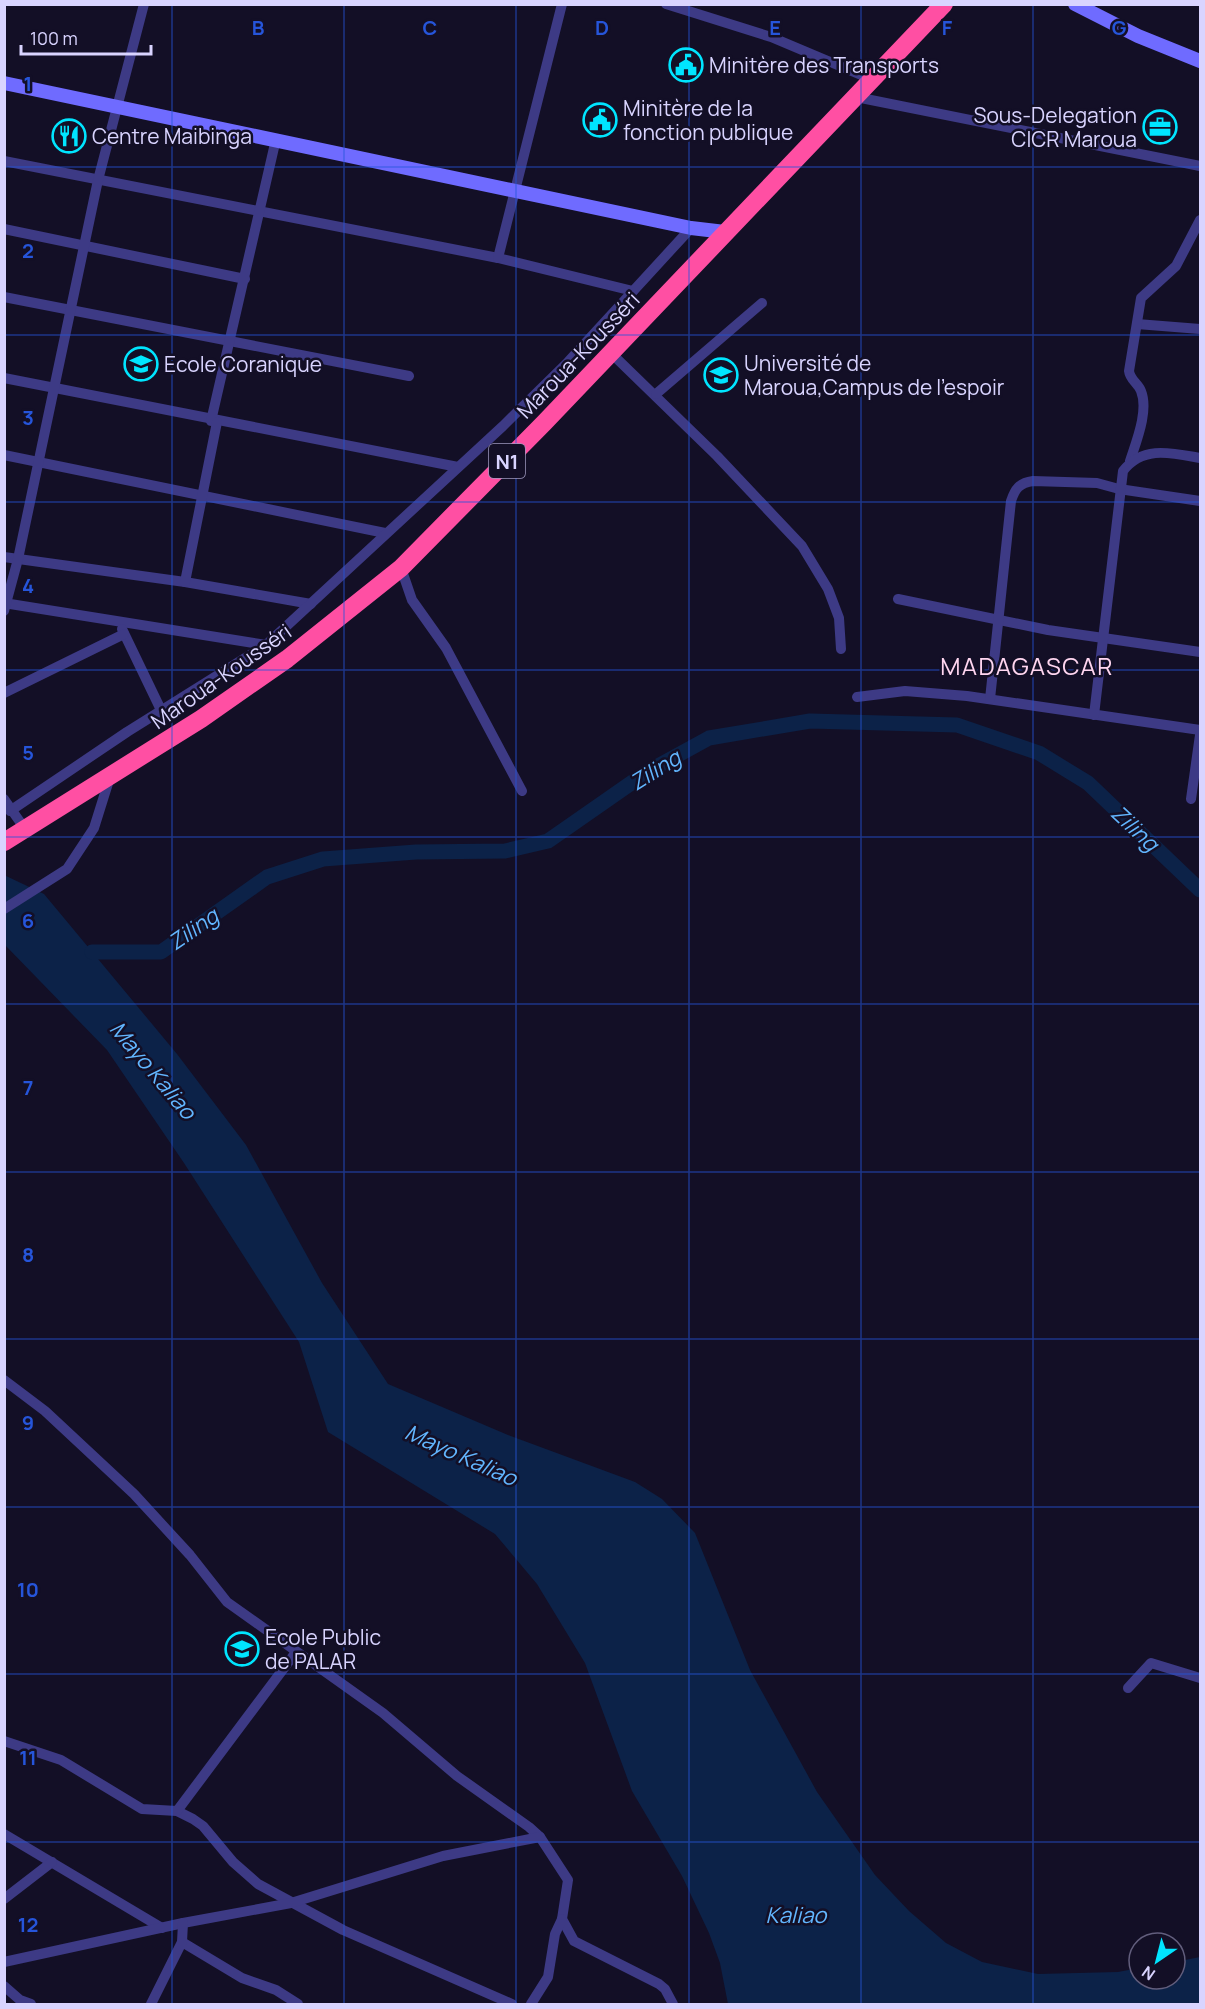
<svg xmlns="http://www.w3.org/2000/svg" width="1205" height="2009" font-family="Manrope,sans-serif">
<rect width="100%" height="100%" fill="#130f26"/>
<polygon fill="#0c2248" points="4,875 44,894 177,1054 246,1145 322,1283 388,1384 508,1435 635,1482 662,1499 695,1533 750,1670 817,1792 875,1875 909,1911 946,1943 982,1962 1038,1974 1118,1972 1139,1968 1139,1979 1175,1979 1175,1962 1200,1957 1200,2004 728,2004 720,1963 709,1933 682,1876 632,1791 585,1663 537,1584 495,1534 328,1432 299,1342 184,1163 107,1050 5,945"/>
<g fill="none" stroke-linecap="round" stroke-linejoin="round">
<polyline stroke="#0c2248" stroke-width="15" points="92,952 161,952 267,877 323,859 416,852 505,851 548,841 647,772 709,738 810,721 957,725 1039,753 1088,783 1200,890"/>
<g stroke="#3d3a85" stroke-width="10">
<polyline points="666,4 771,37 873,80"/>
<polyline points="856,97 1200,166"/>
<polyline points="4,161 498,258 633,291"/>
<polyline points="4,229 245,279"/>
<polyline points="498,258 562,4"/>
<polyline points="4,297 409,376"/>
<polyline points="1137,324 1200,329"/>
<polyline points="611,353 717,456 802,546 828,589 839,618 841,649"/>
<polyline points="4,378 458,467"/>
<polyline points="656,394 762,303"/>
<polyline points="211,421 276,139"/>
<polyline points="4,455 385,533"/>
<path d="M1130,461c6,-19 19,-50 11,-70 -3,-8 -11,-11 -12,-20l12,-73 35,-32 24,-46"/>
<polyline points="4,557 185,582 311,604"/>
<polyline points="401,568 412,600 446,648 522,791"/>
<polyline points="185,582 217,422"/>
<polyline points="898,599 1048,630 1200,652"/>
<polyline points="4,603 266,645"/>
<polyline points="4,611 18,559 98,180 144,4"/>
<polyline points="122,629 161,710"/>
<polyline points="4,693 124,634"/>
<polyline points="857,697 905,691 967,696 1200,730"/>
<path d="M990,699l21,-198c4,-12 8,-18 22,-20l64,2 22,6 81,12"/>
<path d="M1094,715l29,-244c20,-26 49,-18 77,-13"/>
<polyline points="4,799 25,829"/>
<polyline points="1191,799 1200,735"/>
<polyline points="10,811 127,732 266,645 503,426 568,362 691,228"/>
<polyline points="4,909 67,869 94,828 110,777"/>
<polyline points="4,1380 45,1411 134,1494 190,1555 227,1602 383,1713 457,1776 529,1827 540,1837 568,1880 562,1919 574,1941 659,1984 665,1989 673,2004"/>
<polyline points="1128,1688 1151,1663 1200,1678"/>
<polyline points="4,1741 61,1760 142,1809 177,1811 193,1819 203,1826 233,1862 258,1884 343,1930 512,2004"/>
<polyline points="177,1811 296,1652"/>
<polyline points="4,1834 162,1928"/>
<polyline points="4,1899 52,1862"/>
<polyline points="182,1942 242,1978 276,1990 298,2004"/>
<polyline points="4,1962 183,1923 291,1903 443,1856 540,1837"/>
<polyline points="4,1986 20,2000 31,2004"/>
<polyline points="151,2004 182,1942 183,1923"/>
<polyline points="531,2004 548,1977 555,1934 562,1919"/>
</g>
<g stroke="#6f6bff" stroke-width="14">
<polyline points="1075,4 1138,36 1200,61"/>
<polyline points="4,83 691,228 725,232"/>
</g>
<polyline stroke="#ff4fa3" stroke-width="18" points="4,842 201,719 287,659 401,568 544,423 944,4"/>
</g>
<path fill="none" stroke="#2655da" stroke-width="1.5" stroke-opacity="0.55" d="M172,4v2000M344,4v2000M516,4v2000M689,4v2000M861,4v2000M1033,4v2000M4,167h1196M4,335h1196M4,502h1196M4,670h1196M4,837h1196M4,1004h1196M4,1172h1196M4,1339h1196M4,1507h1196M4,1674h1196M4,1842h1196"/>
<defs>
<symbol id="civic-ring" viewBox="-11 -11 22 22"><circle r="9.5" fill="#130f26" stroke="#00e5ff" stroke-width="1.5"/><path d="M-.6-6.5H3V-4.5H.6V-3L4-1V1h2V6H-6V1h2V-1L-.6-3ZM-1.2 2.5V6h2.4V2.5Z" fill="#00e5ff"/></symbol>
<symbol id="office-ring" viewBox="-11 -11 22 22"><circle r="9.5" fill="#130f26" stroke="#00e5ff" stroke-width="1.5"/><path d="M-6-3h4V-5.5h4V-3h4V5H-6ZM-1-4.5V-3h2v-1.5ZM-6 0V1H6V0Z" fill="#00e5ff"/></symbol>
<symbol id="restaurant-ring" viewBox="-11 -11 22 22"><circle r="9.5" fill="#130f26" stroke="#00e5ff" stroke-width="1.5"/><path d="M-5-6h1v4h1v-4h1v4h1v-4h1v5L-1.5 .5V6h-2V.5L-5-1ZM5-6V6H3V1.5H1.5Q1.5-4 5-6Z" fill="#00e5ff"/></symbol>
<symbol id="school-ring" viewBox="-11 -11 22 22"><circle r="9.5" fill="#130f26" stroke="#00e5ff" stroke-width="1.5"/><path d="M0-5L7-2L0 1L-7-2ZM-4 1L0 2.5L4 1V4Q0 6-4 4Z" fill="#00e5ff"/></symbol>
<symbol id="university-ring" viewBox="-11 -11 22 22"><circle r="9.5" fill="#130f26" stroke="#00e5ff" stroke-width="1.5"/><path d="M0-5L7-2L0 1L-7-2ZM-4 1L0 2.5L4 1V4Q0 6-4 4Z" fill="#00e5ff"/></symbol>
</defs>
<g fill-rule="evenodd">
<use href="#civic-ring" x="667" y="46" width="38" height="38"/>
<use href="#civic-ring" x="581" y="101" width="38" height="38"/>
<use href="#office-ring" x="1141" y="108" width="38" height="38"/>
<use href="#restaurant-ring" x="50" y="117" width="38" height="38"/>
<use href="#school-ring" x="122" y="345" width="38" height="38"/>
<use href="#university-ring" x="702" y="356" width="38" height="38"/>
<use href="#school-ring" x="223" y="1630" width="38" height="38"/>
</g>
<g text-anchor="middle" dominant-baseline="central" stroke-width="5" stroke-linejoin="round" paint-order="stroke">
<rect fill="#130f26" stroke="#9e99be" stroke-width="1.5" x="489" y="444" width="36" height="34" rx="4.5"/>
<g font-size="20" font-weight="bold" fill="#d9d4ff">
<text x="507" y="461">N1</text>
</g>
<g font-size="21" fill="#d9d4ff" stroke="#130f26" text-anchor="start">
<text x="709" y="65">Minitère des Transports</text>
<text x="623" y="108">Minitère de la<tspan x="623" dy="24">fonction publique</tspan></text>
<text x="1137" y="115" text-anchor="end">Sous-Delegation<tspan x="1137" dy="24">CICR Maroua</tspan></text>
<text x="92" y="136">Centre Maibinga</text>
<text x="744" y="363">Université de<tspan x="744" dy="24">Maroua,Campus de l'espoir</tspan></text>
<text x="164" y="364">Ecole Coranique</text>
<text x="265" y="1637">Ecole Public<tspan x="265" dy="24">de PALAR</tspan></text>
</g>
<g font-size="21" fill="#d9d4ff" stroke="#130f26">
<text transform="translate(578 355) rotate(-46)">Maroua-Kousséri</text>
<text transform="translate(221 676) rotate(-35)">Maroua-Kousséri</text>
</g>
<g font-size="22" font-style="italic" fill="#62b6ff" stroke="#130f26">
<text transform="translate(655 770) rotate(-32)">Ziling</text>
<text transform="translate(1135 828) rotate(43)">Ziling</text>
<text transform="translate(193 929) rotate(-35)">Ziling</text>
<text transform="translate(153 1070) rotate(50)">Mayo Kaliao</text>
<text transform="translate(461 1455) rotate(24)">Mayo Kaliao</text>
<text x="796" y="1915">Kaliao</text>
</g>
<g font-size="24" letter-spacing="1.5" fill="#ffd6f0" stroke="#130f26">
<text x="1027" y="665">MADAGASCAR</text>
</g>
</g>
<g font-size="20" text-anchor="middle" font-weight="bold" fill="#2655da" stroke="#130f26" stroke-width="5" stroke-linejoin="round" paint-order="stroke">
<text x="258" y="35">B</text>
<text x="430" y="35">C</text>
<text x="602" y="35">D</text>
<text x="775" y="35">E</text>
<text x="947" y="35">F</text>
<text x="1119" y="35">G</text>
<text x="28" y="91">1</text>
<text x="28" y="258">2</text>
<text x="28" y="425">3</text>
<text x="28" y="593">4</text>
<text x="28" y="760">5</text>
<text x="28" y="928">6</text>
<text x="28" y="1095">7</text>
<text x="28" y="1262">8</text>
<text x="28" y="1430">9</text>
<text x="28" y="1597">10</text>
<text x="28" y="1765">11</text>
<text x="28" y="1932">12</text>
</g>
<rect width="1205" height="2009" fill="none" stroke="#d9d4ff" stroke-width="12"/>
<g transform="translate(1157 1961) rotate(215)"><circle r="28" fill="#130f26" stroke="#625e7d" stroke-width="1.5"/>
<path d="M0-4.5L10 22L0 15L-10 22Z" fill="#00e5ff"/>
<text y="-9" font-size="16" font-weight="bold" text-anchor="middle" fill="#d9d4ff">N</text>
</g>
<path d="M21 45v9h130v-9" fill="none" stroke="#d9d4ff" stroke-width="3"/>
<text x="30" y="45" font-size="18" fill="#d9d4ff" stroke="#130f26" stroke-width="4.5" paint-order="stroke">100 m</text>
</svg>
